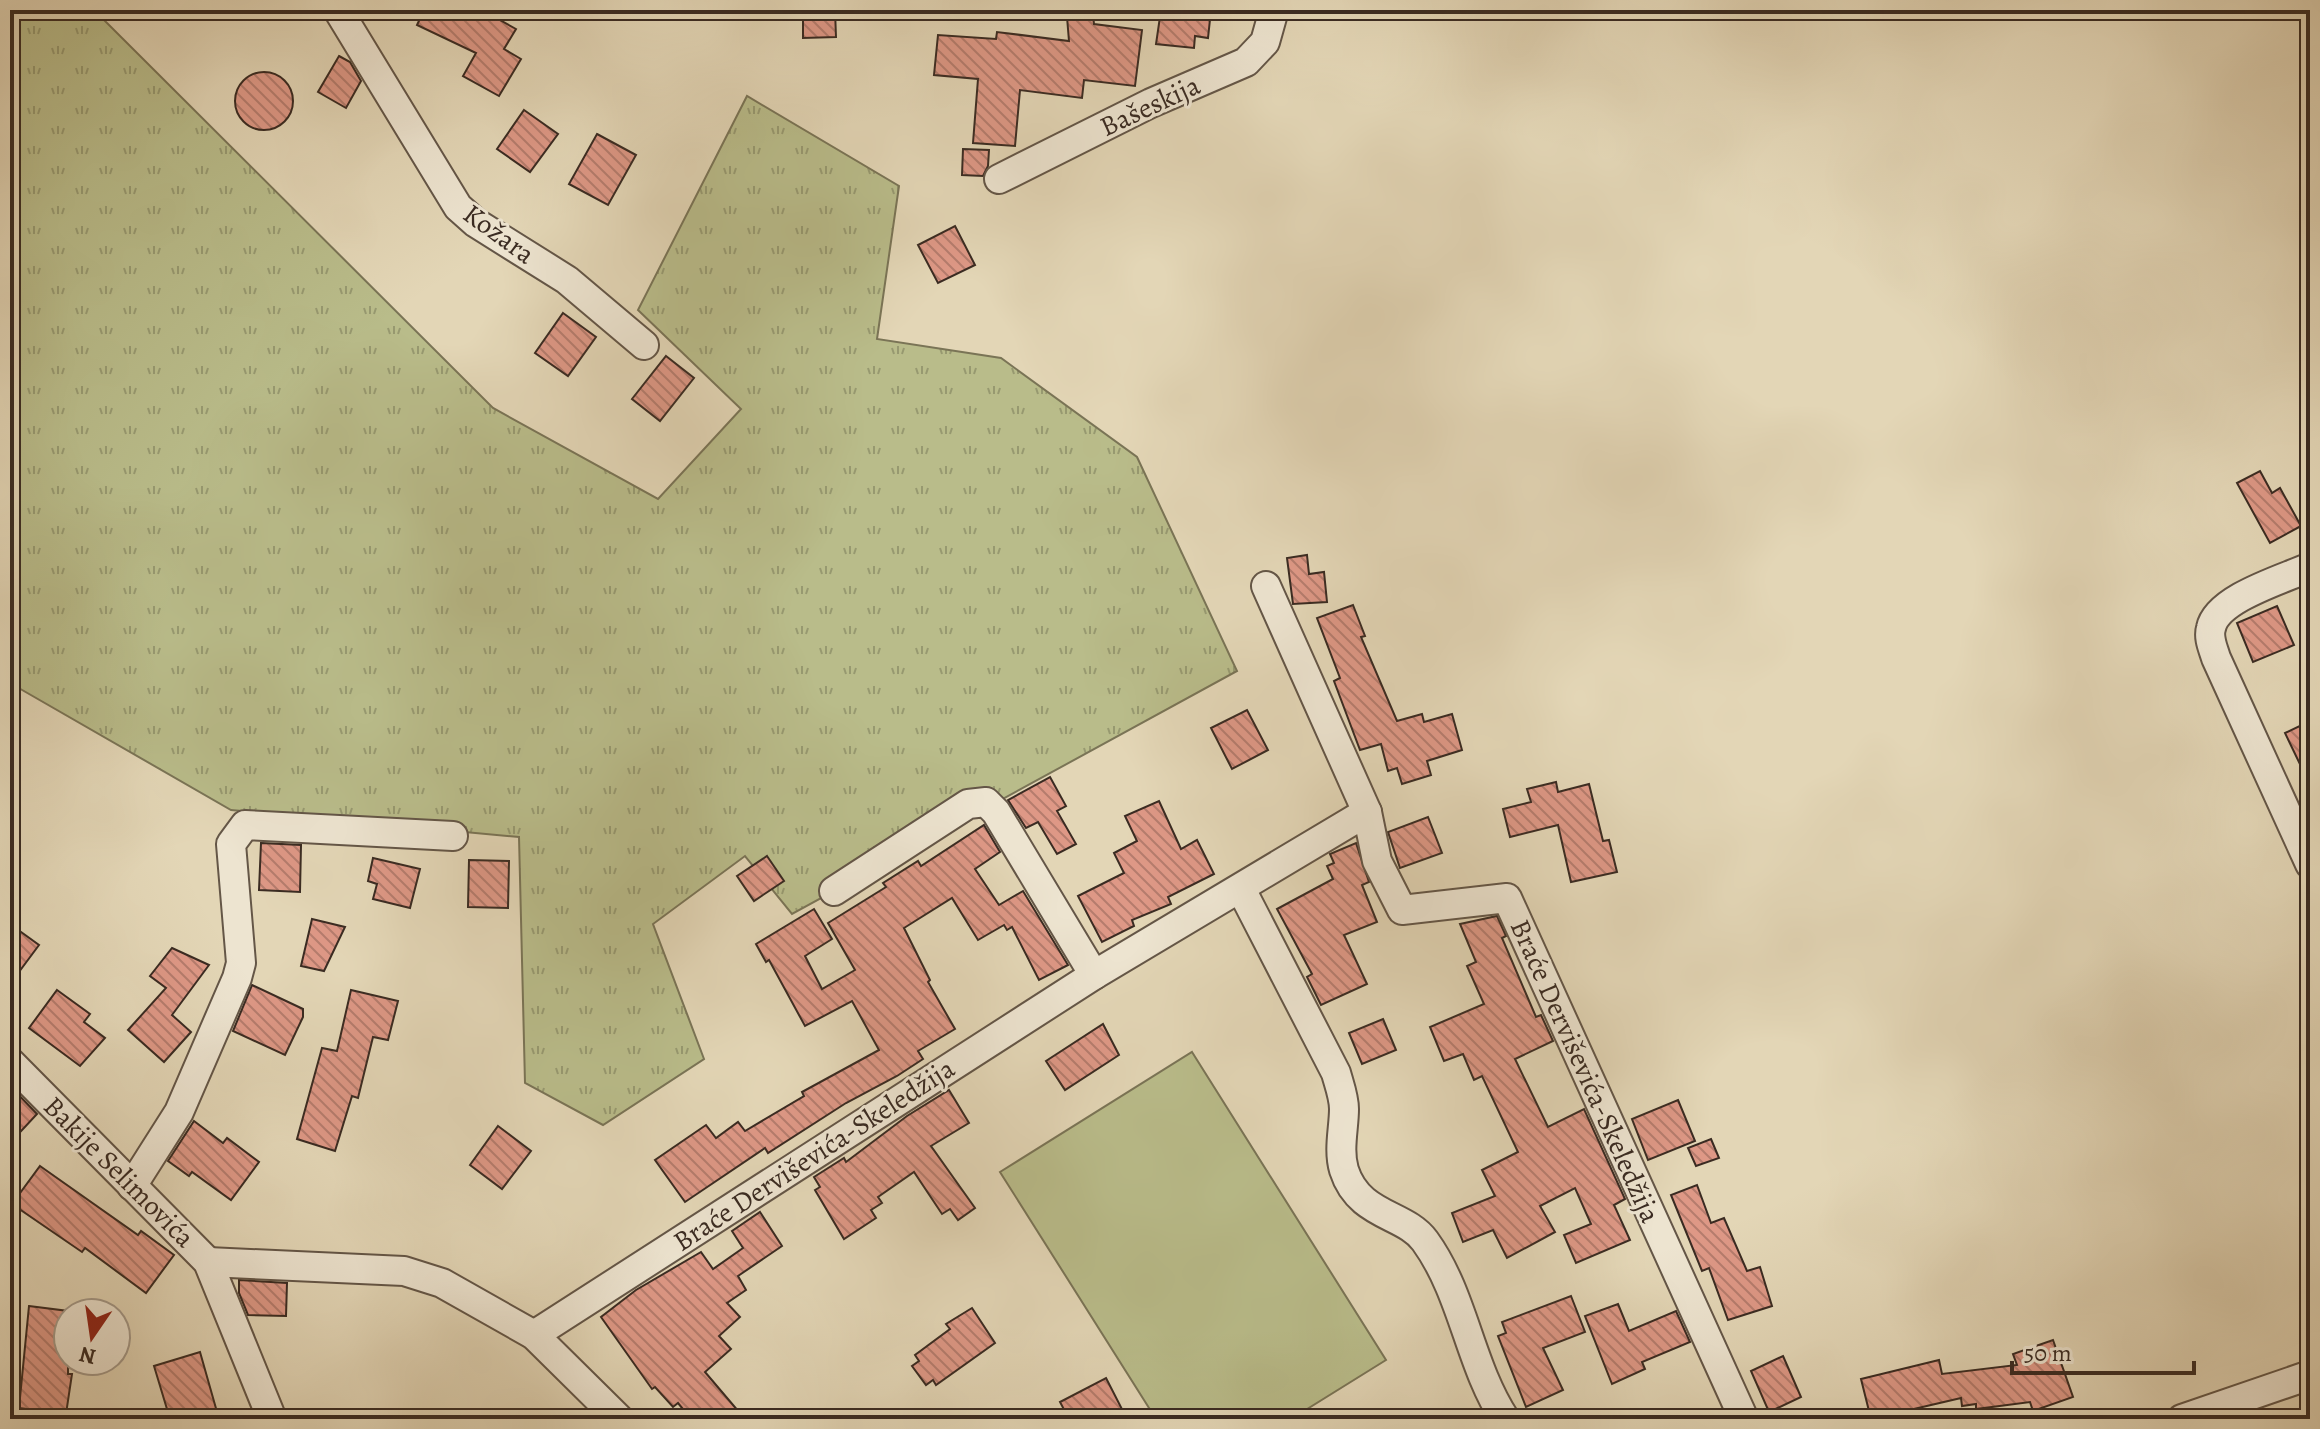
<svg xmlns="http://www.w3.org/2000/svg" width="2320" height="1429" font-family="Alegreya,serif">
<defs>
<pattern id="grass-tufts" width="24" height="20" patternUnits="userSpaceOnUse" patternTransform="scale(2)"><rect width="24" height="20" fill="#b9bc8a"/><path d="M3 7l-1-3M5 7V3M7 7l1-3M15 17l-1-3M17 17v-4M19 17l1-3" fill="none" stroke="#979970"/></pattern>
<pattern id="building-back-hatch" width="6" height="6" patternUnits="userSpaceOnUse" patternTransform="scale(2)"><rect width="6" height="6" fill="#de9886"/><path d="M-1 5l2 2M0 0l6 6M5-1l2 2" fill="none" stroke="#b57c6d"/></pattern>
</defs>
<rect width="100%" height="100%" fill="#e3d6b6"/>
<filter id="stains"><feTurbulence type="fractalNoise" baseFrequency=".0025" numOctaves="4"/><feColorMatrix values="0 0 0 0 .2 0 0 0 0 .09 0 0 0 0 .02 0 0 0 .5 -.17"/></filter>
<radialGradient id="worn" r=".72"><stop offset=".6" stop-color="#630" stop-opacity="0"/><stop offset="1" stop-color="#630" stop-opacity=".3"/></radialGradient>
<polygon fill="url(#grass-tufts)" stroke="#7a7456" stroke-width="2" points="10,10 94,10 493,408 658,499 741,409 638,310 747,96 899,186 877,339 1001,358 1137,457 1237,671 792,914 745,856 653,924 704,1059 603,1125 525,1083 519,837 231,810 10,683"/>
<polygon fill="#b9bc8a" stroke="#7a7456" stroke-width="2" points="1192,1052 1386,1360 1291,1419 1156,1419 1000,1172"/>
<g fill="url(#building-back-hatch)" stroke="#3a2b22" stroke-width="2">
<polygon points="424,10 482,10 516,29 504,49 521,59 499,96 463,76 476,53 417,25"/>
<polygon points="803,10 835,10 836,37 803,38"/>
<polygon points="1161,10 1211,10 1208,38 1195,36 1194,48 1156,44"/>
<polygon points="1093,15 1094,24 1142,30 1135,86 1084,80 1082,98 1020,90 1015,146 973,143 978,79 934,75 938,35 996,39 997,32 1069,41 1067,17"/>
<polygon points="339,56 350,62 361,81 346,108 318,92"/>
<circle cx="264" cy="101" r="29"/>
<polygon points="524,110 558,134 530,172 497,149"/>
<polygon points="597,134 636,155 608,205 569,184"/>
<polygon points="963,149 989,150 988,166 983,176 962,175"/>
<polygon points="955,226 975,265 938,283 918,245"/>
<polygon points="563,313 596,337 568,376 535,353"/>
<polygon points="666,356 694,378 660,421 632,399"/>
<polygon points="2260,471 2272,493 2280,488 2301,526 2270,543 2237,483"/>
<polygon points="1307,555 1309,574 1324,572 1327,602 1293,604 1287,558"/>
<polygon points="1353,605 1365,636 1361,637 1397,721 1422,714 1424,722 1452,714 1462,750 1427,761 1431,775 1402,784 1397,768 1388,771 1381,744 1360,750 1334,681 1340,678 1317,618"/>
<polygon points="2277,606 2294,645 2253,662 2237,623"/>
<polygon points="1247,710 1268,750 1232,769 1211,728"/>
<polygon points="2310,721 2310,785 2285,733"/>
<polygon points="1050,777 1066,806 1057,811 1076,844 1057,854 1038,822 1026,828 1008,800"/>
<polygon points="1556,782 1558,792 1589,784 1603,841 1609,840 1617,872 1571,882 1558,825 1510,837 1503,809 1531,802 1527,789"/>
<polygon points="1159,801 1181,849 1197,840 1214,874 1168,897 1171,904 1132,920 1134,926 1102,942 1078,896 1124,873 1114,853 1137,841 1125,816"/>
<polygon points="1428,817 1442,853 1400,868 1388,832"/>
<polygon points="984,825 1000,852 975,869 999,905 1023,891 1068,965 1039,980 1012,927 1007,930 1004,925 978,940 952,898 904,928 930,980 928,982 955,1029 918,1051 923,1059 897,1076 846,1103 768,1153 765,1148 685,1202 655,1160 706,1125 716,1138 738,1122 745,1131 804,1096 802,1092 879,1050 852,1001 805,1026 769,960 766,962 756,944 814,909 832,939 805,956 822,989 855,970 828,923 886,887 883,883 918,861 921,866"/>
<polygon points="261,843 301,845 300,892 259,890"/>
<polygon points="1356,843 1369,882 1362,885 1377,922 1344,935 1367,984 1321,1005 1307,977 1312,974 1277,909 1333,879 1327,866 1334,863 1330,854"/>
<polygon points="767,856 784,881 754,901 737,876"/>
<polygon points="373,858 420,869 410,908 373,899 377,884 368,881"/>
<polygon points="469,860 509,861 508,908 468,907"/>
<polygon points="1497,916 1506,936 1502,938 1536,1017 1541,1015 1553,1041 1515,1059 1548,1127 1584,1109 1625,1199 1614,1205 1630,1240 1576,1263 1564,1235 1591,1224 1575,1188 1540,1206 1555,1232 1507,1258 1493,1230 1463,1242 1452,1213 1495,1196 1482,1170 1518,1152 1482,1076 1474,1080 1463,1054 1444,1061 1430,1027 1484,1004 1467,966 1476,962 1460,924"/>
<polygon points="312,919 345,927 324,971 301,966"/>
<polygon points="10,924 39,945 10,984"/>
<polygon points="172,948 209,965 172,1015 191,1032 164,1062 128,1030 166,988 150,976"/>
<polygon points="252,985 303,1009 303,1017 285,1055 233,1031"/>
<polygon points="57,990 90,1014 84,1022 105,1038 80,1066 29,1028"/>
<polygon points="351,990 398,1001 388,1040 373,1037 358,1098 352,1096 335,1151 297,1139 322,1048 337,1051"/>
<polygon points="1383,1019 1396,1050 1362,1064 1349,1033"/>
<polygon points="1103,1024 1119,1055 1065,1090 1046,1061"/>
<polygon points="10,1086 37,1114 10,1143"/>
<polygon points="949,1090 969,1123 931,1146 975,1208 958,1220 950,1209 942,1214 914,1172 878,1197 882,1203 871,1210 876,1218 844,1239 815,1190 820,1187 814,1177 844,1158 846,1162 907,1116"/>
<polygon points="1678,1100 1695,1141 1648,1160 1632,1119"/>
<polygon points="194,1121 223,1143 227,1138 259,1162 231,1200 192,1172 189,1176 168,1161"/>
<polygon points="498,1126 531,1151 502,1189 470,1165"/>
<polygon points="1711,1139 1719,1158 1696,1166 1688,1148"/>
<polygon points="40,1166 138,1235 141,1231 174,1255 146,1293 85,1248 82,1252 12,1204"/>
<polygon points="1697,1185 1711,1223 1724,1218 1747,1271 1760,1267 1772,1306 1728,1320 1709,1268 1702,1271 1671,1195"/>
<polygon points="760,1212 782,1246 738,1276 746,1290 727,1303 740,1317 719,1336 731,1349 705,1372 745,1419 691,1419 678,1403 673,1407 655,1387 652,1389 601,1317 636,1290 701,1252 713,1269 743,1248 732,1231"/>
<polygon points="239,1280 287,1283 286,1316 248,1315 239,1293"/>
<polygon points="1571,1296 1585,1332 1543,1348 1563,1390 1526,1407 1498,1336 1506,1333 1502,1322"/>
<polygon points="1618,1304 1629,1331 1676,1311 1690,1342 1642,1362 1645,1369 1612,1384 1585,1316"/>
<polygon points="29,1306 68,1311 68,1374 72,1374 66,1414 19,1408"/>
<polygon points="972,1308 995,1343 936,1385 933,1380 926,1385 912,1366 919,1361 915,1355 950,1329 946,1324"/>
<polygon points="2053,1340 2073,1397 2033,1411 2030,1402 1976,1409 1976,1404 1962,1406 1961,1398 1871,1419 1861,1379 1939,1360 1942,1374 2017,1365 2013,1354"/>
<polygon points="200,1352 219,1419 170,1419 154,1366"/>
<polygon points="1783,1356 1801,1397 1769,1412 1751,1371"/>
<polygon points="1106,1378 1127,1419 1069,1419 1060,1402"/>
</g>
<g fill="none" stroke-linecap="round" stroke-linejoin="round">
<defs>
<g id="minor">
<polyline points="338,10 458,207 476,223 567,280 644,345"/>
<polyline points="999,179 1151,103 1246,62 1265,42 1274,10"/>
<path d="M2310,567c-26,12 -93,31 -99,61 -3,10 2,20 5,30l94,206"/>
<polyline points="1266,586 1367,812"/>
<path d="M1241,889l95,184c3,11 8,24 8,36 0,19 -6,41 0,61 15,47 61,43 81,71 39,54 44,123 80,178"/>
<polyline points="834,891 968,804 986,802 996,812 1094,975"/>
<polyline points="10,1062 208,1262 272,1419"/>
<polyline points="132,1186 179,1112 237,978 241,963 231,844 245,825 453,836"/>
<polyline points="208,1262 404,1271 442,1283 534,1335 619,1419"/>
<polyline points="534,1335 1094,975 1367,812 1377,861 1402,910 1507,898 1744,1419"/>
<polyline points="2182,1419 2310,1375"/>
</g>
</defs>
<use href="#minor" stroke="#645647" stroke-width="32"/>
<use href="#minor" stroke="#ede4d0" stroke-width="28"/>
</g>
<g text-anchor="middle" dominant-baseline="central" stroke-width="6" stroke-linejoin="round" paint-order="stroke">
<g font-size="28" fill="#3a2b22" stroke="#ede4d0">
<text transform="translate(1150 106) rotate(-25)">Bašeskija</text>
<text transform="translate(499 234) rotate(36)">Kožara</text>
<text transform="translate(1585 1071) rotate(66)">Braće Derviševića-Skeledžija</text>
<text transform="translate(814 1155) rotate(-33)">Braće Derviševića-Skeledžija</text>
<text transform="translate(119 1172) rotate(45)">Bakije Selimovića</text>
</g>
</g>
<rect width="2320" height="1429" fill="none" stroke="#e3d6b6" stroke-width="40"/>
<rect x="12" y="12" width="2296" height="1405" fill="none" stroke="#3a2b22" stroke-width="4"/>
<rect x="20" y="20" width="2280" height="1389" fill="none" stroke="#3a2b22" stroke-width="2"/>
<g transform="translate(92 1337) rotate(193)"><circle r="38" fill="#ede4d0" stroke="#a59a8a" stroke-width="2"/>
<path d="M0-6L14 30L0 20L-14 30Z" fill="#8f2418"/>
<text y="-12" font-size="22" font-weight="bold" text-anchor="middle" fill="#3a2b22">N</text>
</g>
<path d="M2012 1361v12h182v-12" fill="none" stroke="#3a2b22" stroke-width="4"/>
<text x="2024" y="1361" font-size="24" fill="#3a2b22" stroke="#ede4d0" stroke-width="6" paint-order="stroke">50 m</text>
<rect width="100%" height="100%" filter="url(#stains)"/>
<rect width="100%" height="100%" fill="url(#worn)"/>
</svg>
